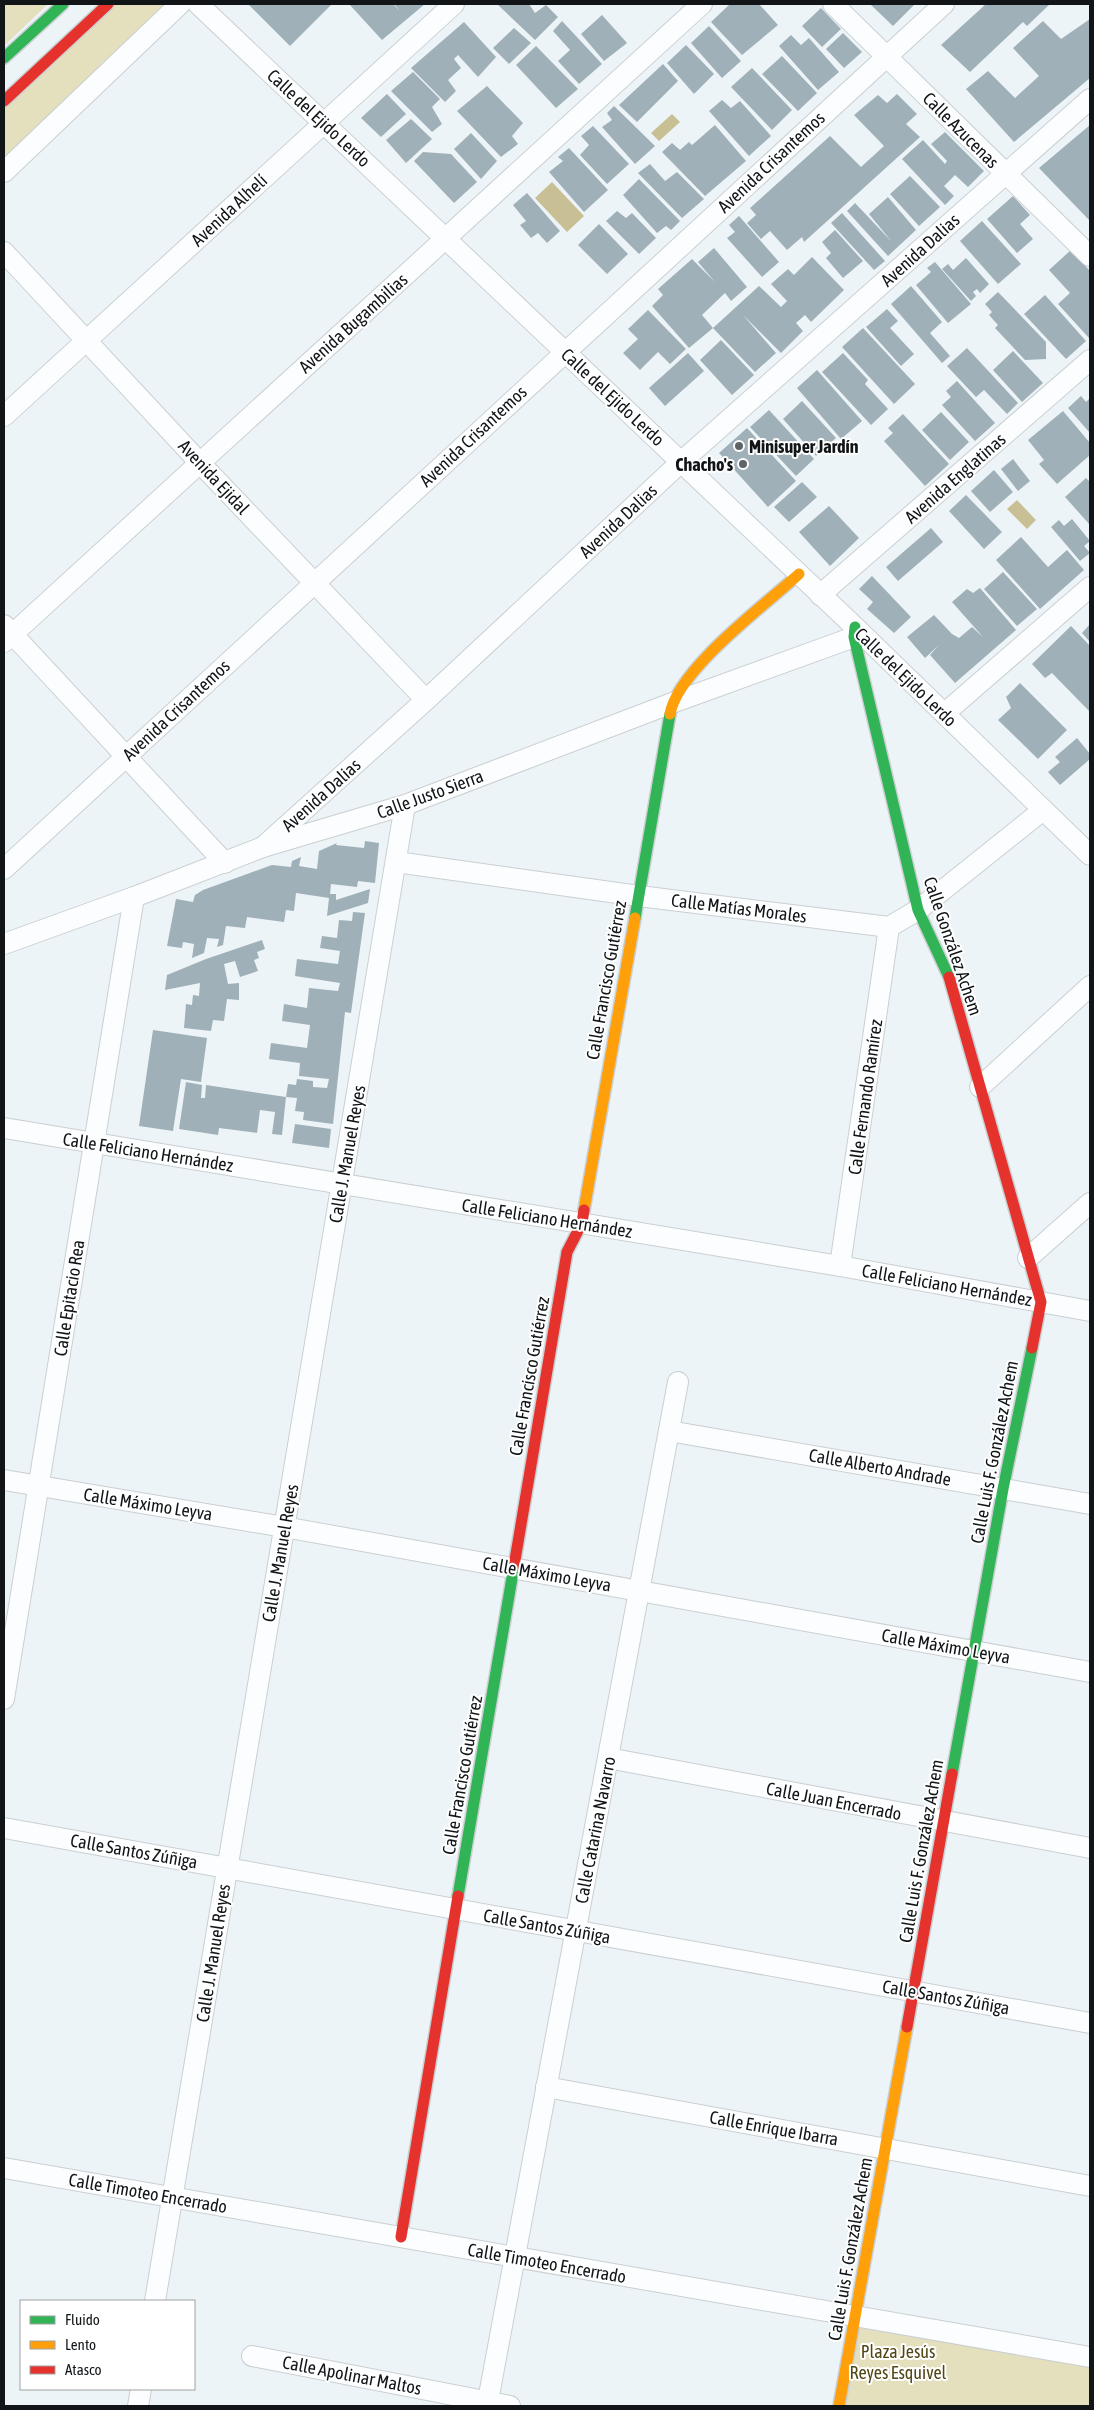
<svg xmlns="http://www.w3.org/2000/svg" width="1094" height="2410" font-family="'Asap Condensed',sans-serif">
<rect width="100%" height="100%" fill="#edf4f7"/>
<g fill="#e4dfbd">
<polygon points="4,4 48,4 4,46"/>
<polygon points="113,4 177,4 4,163 4,106"/>
<polygon points="859,2309 1090,2353 1090,2406 839,2406"/>
</g>
<g fill="#c8c094">
<polygon points="672,114 680,122 659,141 651,133"/>
<polygon points="552,182 584,216 567,232 535,198"/>
<polygon points="1017,500 1036,520 1027,529 1007,509"/>
</g>
<g fill="#9fb0b8">
<polygon points="248,4 332,4 290,46"/>
<polygon points="349,4 393,4 400,11 394,4 425,4 382,40"/>
<polygon points="497,4 529,4 535,13 546,5 558,17 535,40"/>
<polygon points="730,4 759,4 778,25 742,55 711,22"/>
<polygon points="870,4 913,4 914,5 893,26"/>
<polygon points="986,4 1050,4 1027,26 1023,22 970,72 941,45"/>
<polygon points="821,8 841,29 822,47 802,26"/>
<polygon points="602,15 627,43 604,61 581,34"/>
<polygon points="1090,19 1090,78 1014,142 966,89 988,71 1015,98 1039,76 1013,48 1043,21 1061,39"/>
<polygon points="562,21 602,64 579,84 558,61 570,50 553,31"/>
<polygon points="464,22 496,57 478,77 458,55 454,59 461,68 448,80 456,91 445,102 411,68"/>
<polygon points="709,26 741,61 722,78 691,43"/>
<polygon points="514,28 531,43 509,64 493,48"/>
<polygon points="843,33 862,52 844,68 826,49"/>
<polygon points="791,35 801,45 809,38 839,72 818,90 779,46"/>
<polygon points="686,45 714,74 694,94 667,63"/>
<polygon points="536,46 578,89 556,108 516,65"/>
<polygon points="782,56 817,93 798,111 762,74"/>
<polygon points="663,64 678,81 637,122 619,105"/>
<polygon points="752,68 792,110 772,130 731,87"/>
<polygon points="413,72 440,99 432,107 442,124 432,132 391,91"/>
<polygon points="487,86 523,123 512,136 518,144 501,157 457,111"/>
<polygon points="387,94 406,114 381,137 361,118"/>
<polygon points="897,94 917,114 906,124 920,137 804,242 802,237 787,250 770,231 761,239 747,223 756,215 750,208 830,136 861,167 884,146 854,115 878,95 887,103"/>
<polygon points="722,100 731,108 740,101 771,136 749,156 709,111"/>
<polygon points="614,106 655,146 635,164 602,127 612,120 607,113"/>
<polygon points="411,119 432,139 406,163 386,140"/>
<polygon points="715,125 746,161 705,196 662,152 672,143 680,150 689,142 692,145"/>
<polygon points="1090,125 1090,221 1039,168"/>
<polygon points="593,126 629,164 607,184 580,155 589,145 581,136"/>
<polygon points="945,132 984,171 968,187 955,175 944,186 954,196 945,205 902,159 923,140 945,164 947,161 931,144"/>
<polygon points="471,133 497,161 481,179 454,149"/>
<polygon points="569,148 608,190 584,212 549,172 563,161 558,157"/>
<polygon points="423,152 451,154 477,182 454,203 414,161"/>
<polygon points="650,164 665,181 677,172 704,199 682,218 638,173"/>
<polygon points="910,176 940,207 919,226 890,194"/>
<polygon points="639,179 680,221 671,230 666,226 657,233 623,195"/>
<polygon points="527,193 560,231 547,243 538,233 531,238 520,225 526,221 513,205"/>
<polygon points="1013,196 1030,215 1020,224 1033,239 1017,253 987,219"/>
<polygon points="888,197 916,230 888,256 847,211 855,203 892,242 869,214"/>
<polygon points="617,211 626,218 632,213 656,238 639,254 606,221"/>
<polygon points="842,213 885,261 874,270 831,223"/>
<polygon points="739,216 779,262 762,277 727,238 735,232 729,225"/>
<polygon points="982,221 1021,264 998,284 960,241"/>
<polygon points="599,224 628,254 607,274 578,245"/>
<polygon points="835,230 863,261 843,278 826,258 831,253 822,242"/>
<polygon points="714,248 747,287 731,301 725,293 702,315 713,328 759,286 781,307 787,301 771,284 788,269 794,275 812,257 844,290 811,322 805,315 796,323 803,331 781,353 743,315 776,353 755,372 713,328 689,348 652,306 663,295 658,289 692,259 715,282 698,262"/>
<polygon points="1071,250 1090,271 1089,338 1058,304 1070,293 1049,270"/>
<polygon points="966,258 989,284 980,293 977,289 973,292 976,296 971,301 942,269 948,264 953,270"/>
<polygon points="935,262 971,304 948,323 916,285 931,272 927,268"/>
<polygon points="911,286 942,322 930,333 950,356 942,363 891,304"/>
<polygon points="998,292 1046,342 1046,359 1025,360 995,328 998,325 989,315 992,312 985,304"/>
<polygon points="1045,295 1086,341 1066,359 1024,314"/>
<polygon points="887,309 898,321 890,328 914,354 901,366 866,327"/>
<polygon points="648,310 686,349 670,364 658,352 640,370 623,353 638,339 628,329"/>
<polygon points="863,328 915,384 894,404 842,347"/>
<polygon points="721,340 754,375 732,395 700,360"/>
<polygon points="967,348 1018,403 1007,414 984,390 976,397 947,366"/>
<polygon points="1013,351 1043,383 1022,402 993,370"/>
<polygon points="688,353 704,371 665,406 649,388"/>
<polygon points="843,353 868,380 865,384 888,409 871,425 822,372"/>
<polygon points="817,370 862,421 841,439 797,388"/>
<polygon points="957,381 995,423 975,441 942,405 951,397 946,391"/>
<polygon points="1081,396 1086,402 1090,398 1090,433 1068,408"/>
<polygon points="802,401 836,438 816,456 783,419"/>
<polygon points="769,410 814,459 796,476 750,427"/>
<polygon points="1063,411 1090,443 1090,455 1057,484 1039,464 1044,460 1028,440"/>
<polygon points="941,412 969,442 950,460 922,430"/>
<polygon points="903,414 949,464 925,486 884,441 893,433 888,428"/>
<polygon points="747,428 796,481 768,507 719,453"/>
<polygon points="1013,459 1030,481 1018,491 1001,469"/>
<polygon points="994,470 1013,492 990,512 971,491"/>
<polygon points="1086,478 1090,482 1090,525 1065,497"/>
<polygon points="802,482 817,497 789,522 774,507"/>
<polygon points="966,495 1002,532 984,549 949,511"/>
<polygon points="829,506 859,538 830,566 799,532"/>
<polygon points="1072,519 1090,541 1084,546 1090,553 1080,561 1051,527 1059,520 1064,526"/>
<polygon points="931,528 943,542 898,581 886,567"/>
<polygon points="1021,537 1048,567 1067,550 1084,570 1040,609 996,560"/>
<polygon points="1003,572 1037,609 1017,626 984,589"/>
<polygon points="872,576 911,617 894,633 867,609 873,602 859,589"/>
<polygon points="980,588 1016,630 955,683 930,655 939,645 925,658 907,637 934,615 952,634 959,638 972,627 983,637 952,602 967,589 973,593"/>
<polygon points="1090,624 1090,642 1082,633"/>
<polygon points="1071,626 1090,646 1090,712 1052,673 1045,678 1032,664"/>
<polygon points="1020,683 1067,730 1038,759 998,720 1011,708 1006,697"/>
<polygon points="1077,738 1090,754 1090,759 1060,785 1048,772 1060,762 1055,757"/>
<polygon points="365,841 379,843 375,883 358,881 357,887 331,884 330,894 336,894 336,900 370,889 368,903 327,916 329,898 296,893 294,911 286,910 284,922 247,917 245,928 226,926 223,945 217,947 219,939 207,938 204,953 192,958 194,944 183,942 182,948 167,946 176,899 193,902 195,895 203,890 272,865 291,867 292,861 301,857 299,866 317,869 319,851 337,843 336,845 364,848"/>
<polygon points="353,912 365,913 351,1013 345,1012 333,1124 303,1120 304,1112 295,1111 297,1098 286,1097 288,1084 296,1085 297,1079 313,1081 313,1087 327,1088 329,1079 299,1076 300,1063 269,1059 271,1043 307,1048 310,1025 282,1021 284,1004 307,1008 309,988 338,991 340,983 295,976 297,959 338,964 340,951 320,948 322,936 337,938 339,920 352,921"/>
<polygon points="262,940 265,949 257,952 259,958 254,960 258,971 240,977 235,961 224,964 228,984 239,983 239,1000 227,999 224,1021 213,1020 211,1031 184,1028 186,1004 192,1005 193,995 199,996 200,983 165,990 167,975 206,959"/>
<polygon points="153,1030 207,1038 201,1082 181,1079 173,1131 139,1126"/>
<polygon points="186,1082 202,1085 201,1098 205,1098 206,1085 286,1097 282,1135 272,1134 275,1112 260,1110 257,1133 219,1128 218,1135 179,1129"/>
<polygon points="295,1124 331,1129 329,1148 292,1143"/>
</g>
<g fill="none" stroke-linecap="round" stroke-linejoin="round">
<defs>
<g id="street">
<polyline points="198,4 855,627 1090,855"/>
<polyline points="833,4 1090,256"/>
<polyline points="4,172 180,4"/>
<polyline points="4,252 200,463 426,700"/>
<polyline points="4,416 454,4"/>
<polyline points="820,595 1090,360"/>
<polyline points="4,625 225,863"/>
<polyline points="4,642 702,4"/>
<polyline points="945,713 1090,587"/>
<polyline points="263,847 426,700 681,462 1090,99"/>
<polyline points="396,862 639,896 889,927 918,910 1043,810"/>
<polyline points="4,869 944,4"/>
<polyline points="4,944 134,897 263,847 405,805 672,703 854,637"/>
<polyline points="980,1087 1090,986"/>
<polyline points="4,1128 840,1266 1090,1311"/>
<polyline points="1028,1258 1090,1203"/>
<polyline points="840,1266 889,927"/>
<polyline points="669,1431 1090,1504"/>
<polyline points="4,1480 284,1527 1090,1672"/>
<polyline points="4,1699 134,897"/>
<polyline points="608,1758 1090,1848"/>
<polyline points="4,1828 1090,2023"/>
<polyline points="546,2087 1090,2186"/>
<polyline points="4,2168 1090,2357"/>
<polyline points="155,2301 405,805"/>
<polyline points="252,2356 510,2406"/>
<polyline points="138,2406 141,2389"/>
<polyline points="487,2406 678,1382"/>
</g>
<g id="fast">
<polyline points="4,58 63,4"/>
<polyline points="855,627 854,637 918,910 949,977"/>
<polyline points="635,918 670,714"/>
<polyline points="952,1774 1003,1489 1032,1348"/>
<polyline points="458,1896 514,1566"/>
</g>
<g id="slow">
<path d="M670,714c8,-45 95,-109 129,-140"/>
<polyline points="584,1210 635,918"/>
<polyline points="839,2406 907,2027"/>
</g>
<g id="jam">
<polyline points="4,101 108,4"/>
<polyline points="949,977 1041,1302 1032,1348"/>
<polyline points="514,1566 567,1252 582,1223 584,1210"/>
<polyline points="907,2027 952,1774"/>
<polyline points="401,2237 458,1896"/>
</g>
</defs>
<use href="#street" stroke="#cacfd2" stroke-width="22"/>
<use href="#fast" stroke="#cacfd2" stroke-width="14"/>
<use href="#slow" stroke="#cacfd2" stroke-width="14"/>
<use href="#jam" stroke="#cacfd2" stroke-width="14"/>
<use href="#street" stroke="#fcfdfe" stroke-width="20"/>
<use href="#fast" stroke="#30b455" stroke-width="11"/>
<use href="#slow" stroke="#ff9f0a" stroke-width="11"/>
<use href="#jam" stroke="#e5322d" stroke-width="11"/>
</g>
<g fill="#5e6365" stroke="#fff" stroke-width="2">
<circle cx="739" cy="446" r="5"/>
<circle cx="743" cy="464" r="5"/>
</g>
<g text-anchor="middle" dominant-baseline="central" stroke-width="4" stroke-linejoin="round" paint-order="stroke">
<g font-size="18" fill="#111517" stroke="#fff">
<text transform="translate(319 118) rotate(43)">Calle del Ejido Lerdo</text>
<text transform="translate(961 130) rotate(45)">Calle Azucenas</text>
<text transform="translate(771 162) rotate(-43)">Avenida Crisantemos</text>
<text transform="translate(229 210) rotate(-43)">Avenida Alhelí</text>
<text transform="translate(920 250) rotate(-42)">Avenida Dalias</text>
<text transform="translate(353 323) rotate(-42)">Avenida Bugambilias</text>
<text transform="translate(613 397) rotate(43)">Calle del Ejido Lerdo</text>
<text transform="translate(473 436) rotate(-43)">Avenida Crisantemos</text>
<text transform="translate(214 477) rotate(47)">Avenida Ejidal</text>
<text transform="translate(955 478) rotate(-41)">Avenida Englatinas</text>
<text transform="translate(618 521) rotate(-43)">Avenida Dalias</text>
<text transform="translate(906 677) rotate(44)">Calle del Ejido Lerdo</text>
<text transform="translate(176 710) rotate(-43)">Avenida Crisantemos</text>
<text transform="translate(430 794) rotate(-20)">Calle Justo Sierra</text>
<text transform="translate(321 795) rotate(-42)">Avenida Dalias</text>
<text transform="translate(739 908) rotate(7)">Calle Matías Morales</text>
<text transform="translate(953 946) rotate(71)">Calle González Achem</text>
<text transform="translate(606 980) rotate(-80)">Calle Francisco Gutiérrez</text>
<text transform="translate(865 1097) rotate(-82)">Calle Fernando Ramírez</text>
<text transform="translate(148 1152) rotate(9)">Calle Feliciano Hernández</text>
<text transform="translate(347 1154) rotate(-80)">Calle J. Manuel Reyes</text>
<text transform="translate(547 1218) rotate(9)">Calle Feliciano Hernández</text>
<text transform="translate(947 1285) rotate(10)">Calle Feliciano Hernández</text>
<text transform="translate(69 1298) rotate(-81)">Calle Epitacio Rea</text>
<text transform="translate(529 1376) rotate(-80)">Calle Francisco Gutiérrez</text>
<text transform="translate(994 1452) rotate(-79)">Calle Luis F. González Achem</text>
<text transform="translate(880 1467) rotate(10)">Calle Alberto Andrade</text>
<text transform="translate(148 1504) rotate(9)">Calle Máximo Leyva</text>
<text transform="translate(280 1553) rotate(-80)">Calle J. Manuel Reyes</text>
<text transform="translate(547 1574) rotate(10)">Calle Máximo Leyva</text>
<text transform="translate(946 1646) rotate(10)">Calle Máximo Leyva</text>
<text transform="translate(462 1775) rotate(-80)">Calle Francisco Gutiérrez</text>
<text transform="translate(834 1801) rotate(11)">Calle Juan Encerrado</text>
<text transform="translate(595 1830) rotate(-79)">Calle Catarina Navarro</text>
<text transform="translate(134 1851) rotate(10)">Calle Santos Zúñiga</text>
<text transform="translate(921 1851) rotate(-80)">Calle Luis F. González Achem</text>
<text transform="translate(547 1926) rotate(10)">Calle Santos Zúñiga</text>
<text transform="translate(213 1953) rotate(-81)">Calle J. Manuel Reyes</text>
<text transform="translate(946 1997) rotate(10)">Calle Santos Zúñiga</text>
<text transform="translate(774 2128) rotate(10)">Calle Enrique Ibarra</text>
<text transform="translate(148 2193) rotate(10)">Calle Timoteo Encerrado</text>
<text transform="translate(850 2249) rotate(-80)">Calle Luis F. González Achem</text>
<text transform="translate(547 2263) rotate(10)">Calle Timoteo Encerrado</text>
<text transform="translate(352 2375) rotate(11)">Calle Apolinar Maltos</text>
</g>
<g font-size="18" font-weight="bold" fill="#111517" stroke="#fff" text-anchor="start">
<text x="749" y="446">Minisuper Jardín</text>
<text x="733" y="464" text-anchor="end">Chacho's</text>
</g>
<g font-size="18" fill="#514614" stroke="#fff">
<text x="898" y="2351">Plaza Jesús<tspan x="898" dy="21">Reyes Esquivel</tspan></text>
</g>
</g>
<rect width="1094" height="2410" fill="none" stroke="#111517" stroke-width="10"/>
<rect x="20" y="2300" width="175" height="90" fill="#ffffff" stroke="#a0a1a2"/>
<rect x="30" y="2316" width="25" height="8" fill="#30b455" stroke="#a0a1a2"/>
<text x="65" y="2325" font-size="15" fill="#111517">Fluido</text>
<rect x="30" y="2341" width="25" height="8" fill="#ff9f0a" stroke="#a0a1a2"/>
<text x="65" y="2350" font-size="15" fill="#111517">Lento</text>
<rect x="30" y="2366" width="25" height="8" fill="#e5322d" stroke="#a0a1a2"/>
<text x="65" y="2375" font-size="15" fill="#111517">Atasco</text>
</svg>
